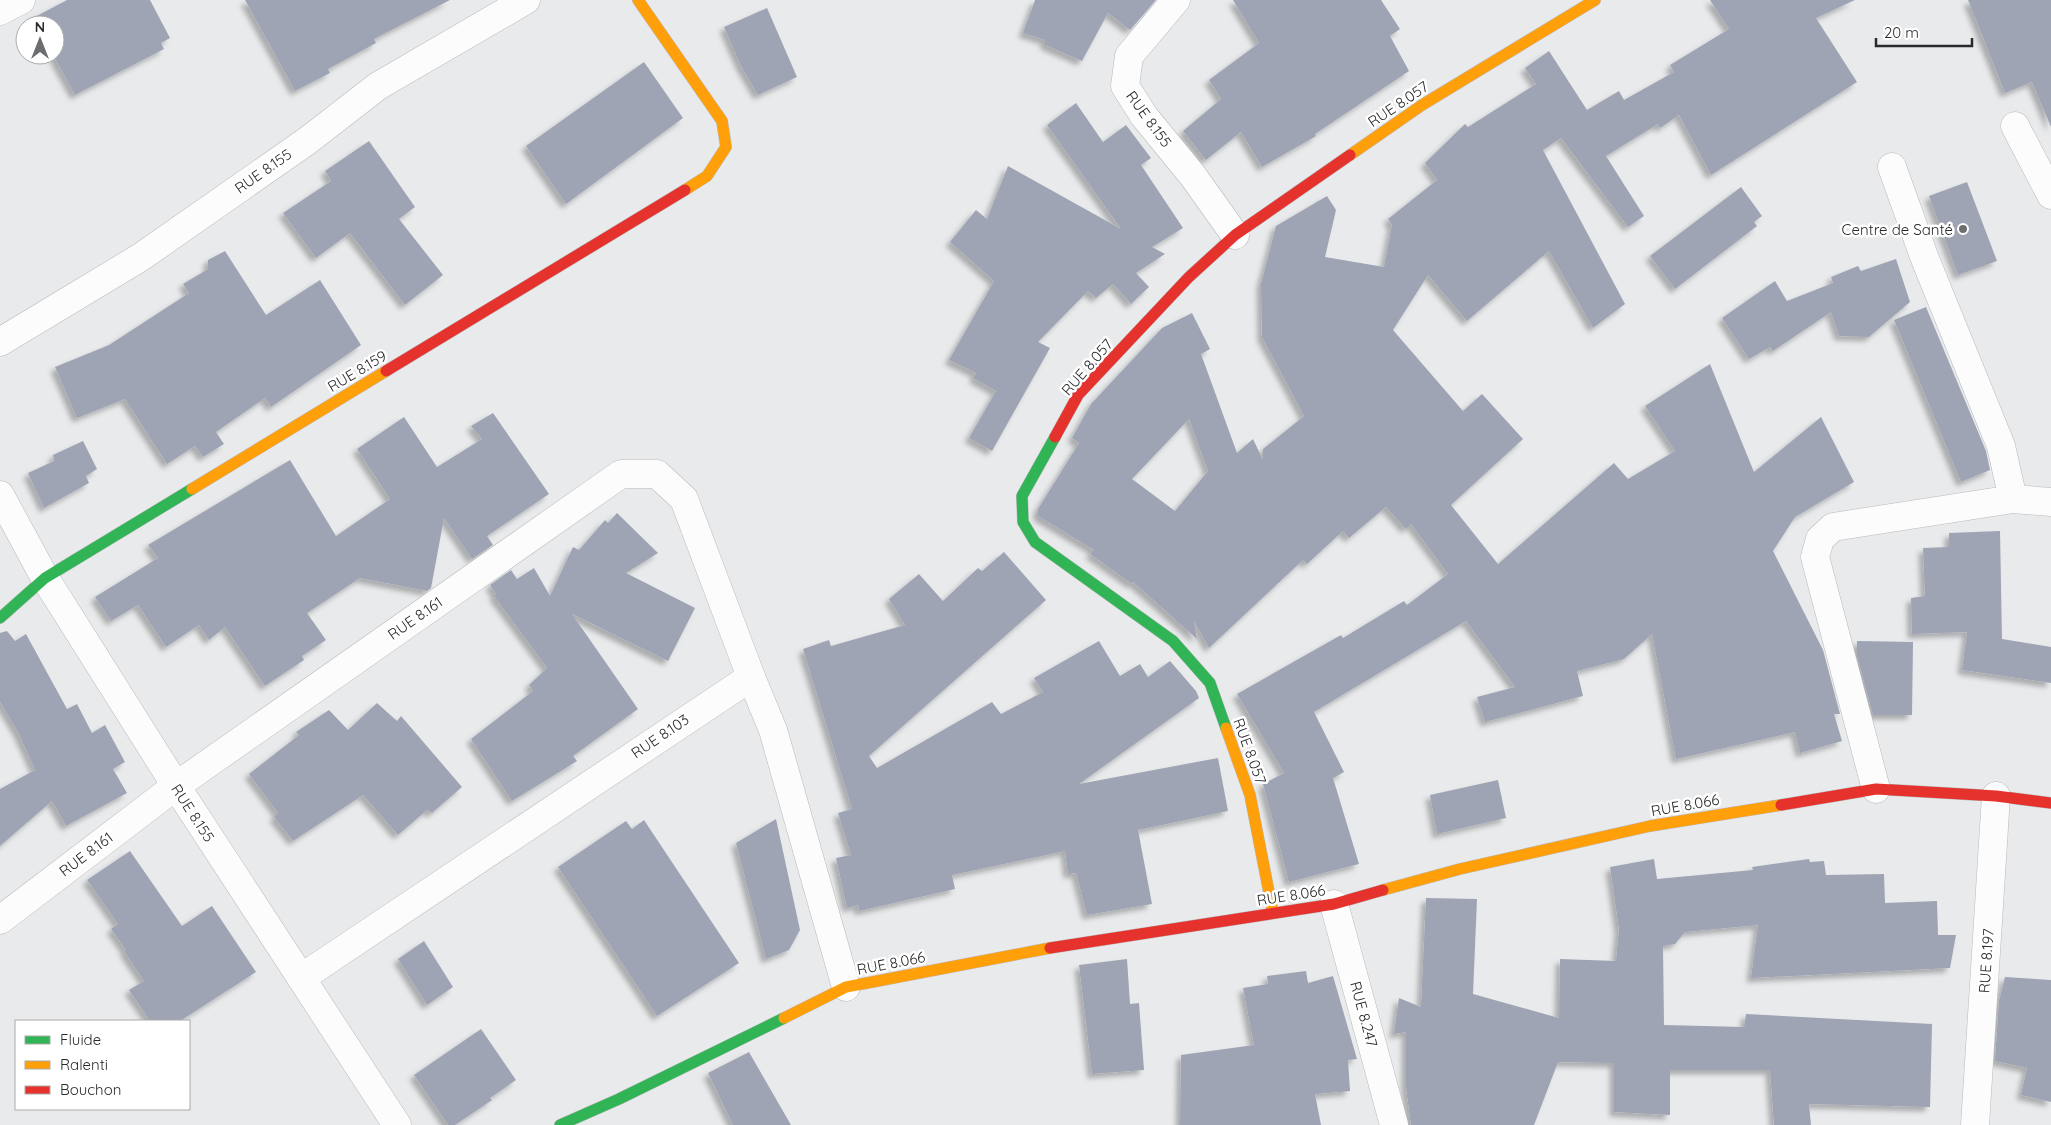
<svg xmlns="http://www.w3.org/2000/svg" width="2051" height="1125" font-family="Quicksand,sans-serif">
<defs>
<filter id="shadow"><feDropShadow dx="-4.5" dy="4.5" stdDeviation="2.5" flood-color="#0004"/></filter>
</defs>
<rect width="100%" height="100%" fill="#e9eaec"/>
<g fill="#9fa4b4" fill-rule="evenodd" filter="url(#shadow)">
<polygon points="67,0 150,0 170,38 161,43 164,49 75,95 53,55 55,55 55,25 37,25 33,18"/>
<polygon points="245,0 450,0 374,39 376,43 328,69 330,73 295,91"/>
<polygon points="1035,0 1156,0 1130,30 1108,13 1082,61 1045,45 1045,40 1023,33"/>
<polygon points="1233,0 1381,0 1400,29 1390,36 1409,71 1315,134 1316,136 1262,167 1241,132 1206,160 1183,131 1221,99 1209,80 1259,43"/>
<path d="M1710,0h145l-39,18 41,64 -146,93 -32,-60 -19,13 -2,-4 -52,32 38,60 -16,11 -67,-89 -18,12 82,154 -32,24 -44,-77 -82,70 -39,-46 -35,55 70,81 19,-17 41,45 -72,66 47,59 116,-101 14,16 47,-28 -30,-45 65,-42 44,108 67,-55 33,65 -59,35 -22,34 50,99 17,64h-6l8,27 -42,12 -5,-21 -119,27 -24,-125 -28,25 -47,12 6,25 -98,26 -8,-25 38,-10 -49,-66 -152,91 30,60 -11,6 26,86 -70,18 -26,-98 21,-11 -47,-79 104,-59 2,3 61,-37 3,4 41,-31 -37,-50 -5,5 -20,-22 -37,31 -6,-7 -36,33 -4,-4 -94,88 -15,-27 3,18 -64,-57 -1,2 -42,-30 4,-4 -56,-34v-7l41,-66 -7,-5 19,-34 71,-76 30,-15 18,36 -9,5 36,99 16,-14 10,21v-11l41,-33 -42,-79 -1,-53 15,-58 51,-30 9,14 -11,47 59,10 8,-42 -4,-6 49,-39 -12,-17 40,-39 3,3 68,-43 -11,-16 24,-17 38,59 32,-19 5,9 50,-28 -4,-7 59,-36zM1189,419l19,52 -33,40 -43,-32z"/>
<polygon points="1968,0 2051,0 2051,127 2032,82 2005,93"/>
<polygon points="767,8 797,77 758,95 741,66 724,27"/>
<polygon points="644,62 683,118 566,204 526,146"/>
<polygon points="1076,103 1103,142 1126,125 1151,158 1141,165 1183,228 1152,247 1165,254 1136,273 1149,287 1131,304 1113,284 1096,298 1088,291 1038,342 1050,348 992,451 969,438 996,391 973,378 976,373 949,360 994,281 950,242 976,210 987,219 1008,166 1121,229 1047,125"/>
<polygon points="369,141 415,207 399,219 443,275 405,305 350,233 316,258 283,213 331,181 325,171"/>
<polygon points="1967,182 1997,261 1958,275 1929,196"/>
<polygon points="1741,187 1762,216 1754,222 1757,226 1675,289 1650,256"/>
<polygon points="225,251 266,315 320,280 361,345 271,407 265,398 216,432 224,444 203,457 195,446 167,464 125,399 77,418 55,367 109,345 189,293 183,284 208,269 208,260"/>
<polygon points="1896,259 1910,302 1869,337 1839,336 1831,312 1773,351 1770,347 1749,359 1722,318 1775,281 1787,301 1833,283 1831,277 1858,266 1861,271"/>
<polygon points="1926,307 1986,451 1990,470 1961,482 1894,320"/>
<polygon points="493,413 549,494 487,536 493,545 472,559 444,518 431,588 427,591 360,578 307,613 326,640 302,656 304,660 265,686 225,627 209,640 199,625 166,647 138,605 111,621 95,597 158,558 148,545 290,460 336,536 390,499 357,449 404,417 437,467 482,439 471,426"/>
<polygon points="83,441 97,469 86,476 89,483 44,508 28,473 54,461 53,455"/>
<polygon points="617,513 658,553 626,573 695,608 668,661 572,614 638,709 573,756 577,761 512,801 471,739 533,691 529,685 547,668 494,596 496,594 490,585 511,570 517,579 534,568 550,596 573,547 579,550 605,520 608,523"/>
<polygon points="2000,531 2002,639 2051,647 2051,683 1962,670 1967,632 1912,634 1911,598 1925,596 1923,548 1949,547 1949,533"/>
<polygon points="1004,552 1046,600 869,756 877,768 992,702 1001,714 1043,692 1034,678 1099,641 1120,676 1140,664 1148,677 1170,661 1196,691 1199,698 1079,784 1218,758 1228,811 1138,830 1152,904 1087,915 1076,873 1068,874 1065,851 952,875 955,889 859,911 858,905 847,908 836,858 851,855 838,813 852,809 803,649 829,640 831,646 905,625 889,599 919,574 943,601 978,568 982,571"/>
<polygon points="7,631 15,641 26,634 67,709 77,704 92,733 105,725 125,762 113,769 127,793 66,826 52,801 0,846 0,789 35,770 18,732 0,702 0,633"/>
<polygon points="1857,641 1913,642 1912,715 1873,715 1857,656"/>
<polygon points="377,703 397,721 401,716 462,787 432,813 427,810 398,835 363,795 293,841 274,817 278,813 249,774 299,735 296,732 329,710 348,730"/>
<polygon points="1498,780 1506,818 1437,834 1430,795"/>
<polygon points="776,819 800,930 789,950 766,959 736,843"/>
<polygon points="644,820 739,963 657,1016 558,867 626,821 632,829"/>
<polygon points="130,851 182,926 212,906 256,972 180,1021 150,1021 129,990 144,981 124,951 126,950 111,929 118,924 87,880"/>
<polygon points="1654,859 1657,879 1753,870 1752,867 1809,859 1810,862 1824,861 1826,875 1884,874 1885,903 1937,901 1938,935 1956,935 1950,968 1751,978 1758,925 1685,932 1675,944 1663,946 1664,1025 1744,1027 1746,1014 1932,1024 1930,1107 1809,1104 1811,1125 1774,1125 1770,1070 1670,1070 1670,1115 1614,1112 1614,1063 1558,1062 1534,1125 1411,1125 1406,1087 1406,1032 1394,1034 1399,998 1421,1007 1426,898 1477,899 1473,994 1559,1018 1560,959 1616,961 1619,929 1610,867"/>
<polygon points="424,941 453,987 427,1005 398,959"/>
<polygon points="1127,959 1130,1004 1139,1003 1144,1070 1092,1074 1079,965"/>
<polygon points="1306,971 1308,983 1333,976 1357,1059 1348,1060 1350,1091 1315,1094 1321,1125 1180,1125 1181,1055 1254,1045 1243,988 1268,984 1267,976"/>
<polygon points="2005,977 2051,980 2051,1102 2021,1095 2027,1068 1995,1061 1999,1001"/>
<polygon points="481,1029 516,1080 490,1098 492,1100 455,1125 448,1125 414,1075"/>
<polygon points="749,1052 791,1125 733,1125 708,1073"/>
</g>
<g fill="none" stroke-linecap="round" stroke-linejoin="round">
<defs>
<g id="street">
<polyline points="1176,0 1129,56 1125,86 1144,116 1193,176 1235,235"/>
<polyline points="0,11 21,0"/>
<polyline points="2015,126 2051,195"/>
<polyline points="1892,167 1925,259 2001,446 2013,499"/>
<polyline points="0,342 141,257 307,141 378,86 526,0"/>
<polyline points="0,495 45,578 176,786 397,1125"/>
<polyline points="1876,789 1815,557 1820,539 1833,527 2013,499 2051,502"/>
<polyline points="1334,904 1394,1125"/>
<polyline points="0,920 176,786 621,474 657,474 684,499 751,677"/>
<polyline points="301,978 751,677 773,730 846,987"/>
<polyline points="1975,1125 1996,796"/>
</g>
<g id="fast">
<polyline points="1055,437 1022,496 1023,522 1035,542 1173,641 1210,683 1226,728"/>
<polyline points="0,618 45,578 192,489"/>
<polyline points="560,1125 619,1099 784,1018"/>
</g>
<g id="slow">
<polyline points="638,0 722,121 726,147 707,176 685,190"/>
<polyline points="1350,155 1422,105 1595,0"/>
<polyline points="192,489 386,371"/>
<polyline points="1226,728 1250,795 1273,913"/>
<polyline points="1383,890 1460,869 1650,826 1781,805"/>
<polyline points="784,1018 846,987 1050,948"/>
</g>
<g id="jam">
<polyline points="386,371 685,190"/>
<polyline points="1055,437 1078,395 1189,277 1235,235 1350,155"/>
<polyline points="1781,805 1876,789 1996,796 2051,803"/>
<polyline points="1050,948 1334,904 1383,890"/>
</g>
</defs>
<use href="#street" stroke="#bababc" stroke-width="29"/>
<use href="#fast" stroke="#bababc" stroke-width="12"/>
<use href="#slow" stroke="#bababc" stroke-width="12"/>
<use href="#jam" stroke="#bababc" stroke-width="12"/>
<use href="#street" stroke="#fcfcfc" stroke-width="28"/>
<use href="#fast" stroke="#30b455" stroke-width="11"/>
<use href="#slow" stroke="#ff9f0a" stroke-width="11"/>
<use href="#jam" stroke="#e5322d" stroke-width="11"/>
</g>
<circle fill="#6c6d6f" stroke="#fff" stroke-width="2" cx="1963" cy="229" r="5"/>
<g text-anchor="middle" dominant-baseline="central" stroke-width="5" stroke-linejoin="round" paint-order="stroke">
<g font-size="15" fill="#292a2b" stroke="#fff">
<text transform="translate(1398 104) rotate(-34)">RUE 8.057</text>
<text transform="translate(1149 119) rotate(54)">RUE 8.155</text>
<text transform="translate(263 171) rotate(-35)">RUE 8.155</text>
<text transform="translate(1087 367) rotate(-49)">RUE 8.057</text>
<text transform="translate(357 371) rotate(-31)">RUE 8.159</text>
<text transform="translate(415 618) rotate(-35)">RUE 8.161</text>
<text transform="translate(660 736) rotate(-34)">RUE 8.103</text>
<text transform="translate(1250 751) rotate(70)">RUE 8.057</text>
<text transform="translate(1685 805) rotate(-10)">RUE 8.066</text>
<text transform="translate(193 813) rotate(57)">RUE 8.155</text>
<text transform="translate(86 854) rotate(-37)">RUE 8.161</text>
<text transform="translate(1291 895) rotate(-9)">RUE 8.066</text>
<text transform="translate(1986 961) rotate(-86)">RUE 8.197</text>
<text transform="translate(891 963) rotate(-11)">RUE 8.066</text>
<text transform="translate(1364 1014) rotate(75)">RUE 8.247</text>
</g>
<g font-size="15" fill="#292a2b" stroke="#fff" text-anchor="end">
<text x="1953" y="229">Centre de Santé</text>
</g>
</g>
<rect x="15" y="1020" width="175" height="90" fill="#ffffff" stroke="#a9aaaa"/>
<rect x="25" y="1036" width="25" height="8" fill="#30b455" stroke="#a9aaaa"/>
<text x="60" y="1045" font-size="15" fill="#292a2b">Fluide</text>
<rect x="25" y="1061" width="25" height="8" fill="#ff9f0a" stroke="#a9aaaa"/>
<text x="60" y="1070" font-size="15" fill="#292a2b">Ralenti</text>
<rect x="25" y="1086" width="25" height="8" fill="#e5322d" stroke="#a9aaaa"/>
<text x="60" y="1095" font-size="15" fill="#292a2b">Bouchon</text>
<g transform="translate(40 40)"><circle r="24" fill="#ffffff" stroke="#a9aaaa"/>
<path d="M0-4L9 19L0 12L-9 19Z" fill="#6c6d6f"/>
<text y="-8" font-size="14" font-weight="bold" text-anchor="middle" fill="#292a2b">N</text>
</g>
<path d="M1876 38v8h96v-8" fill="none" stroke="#292a2b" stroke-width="2.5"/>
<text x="1884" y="38" font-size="15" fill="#292a2b" stroke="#ffffff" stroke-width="4" paint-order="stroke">20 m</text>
</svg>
